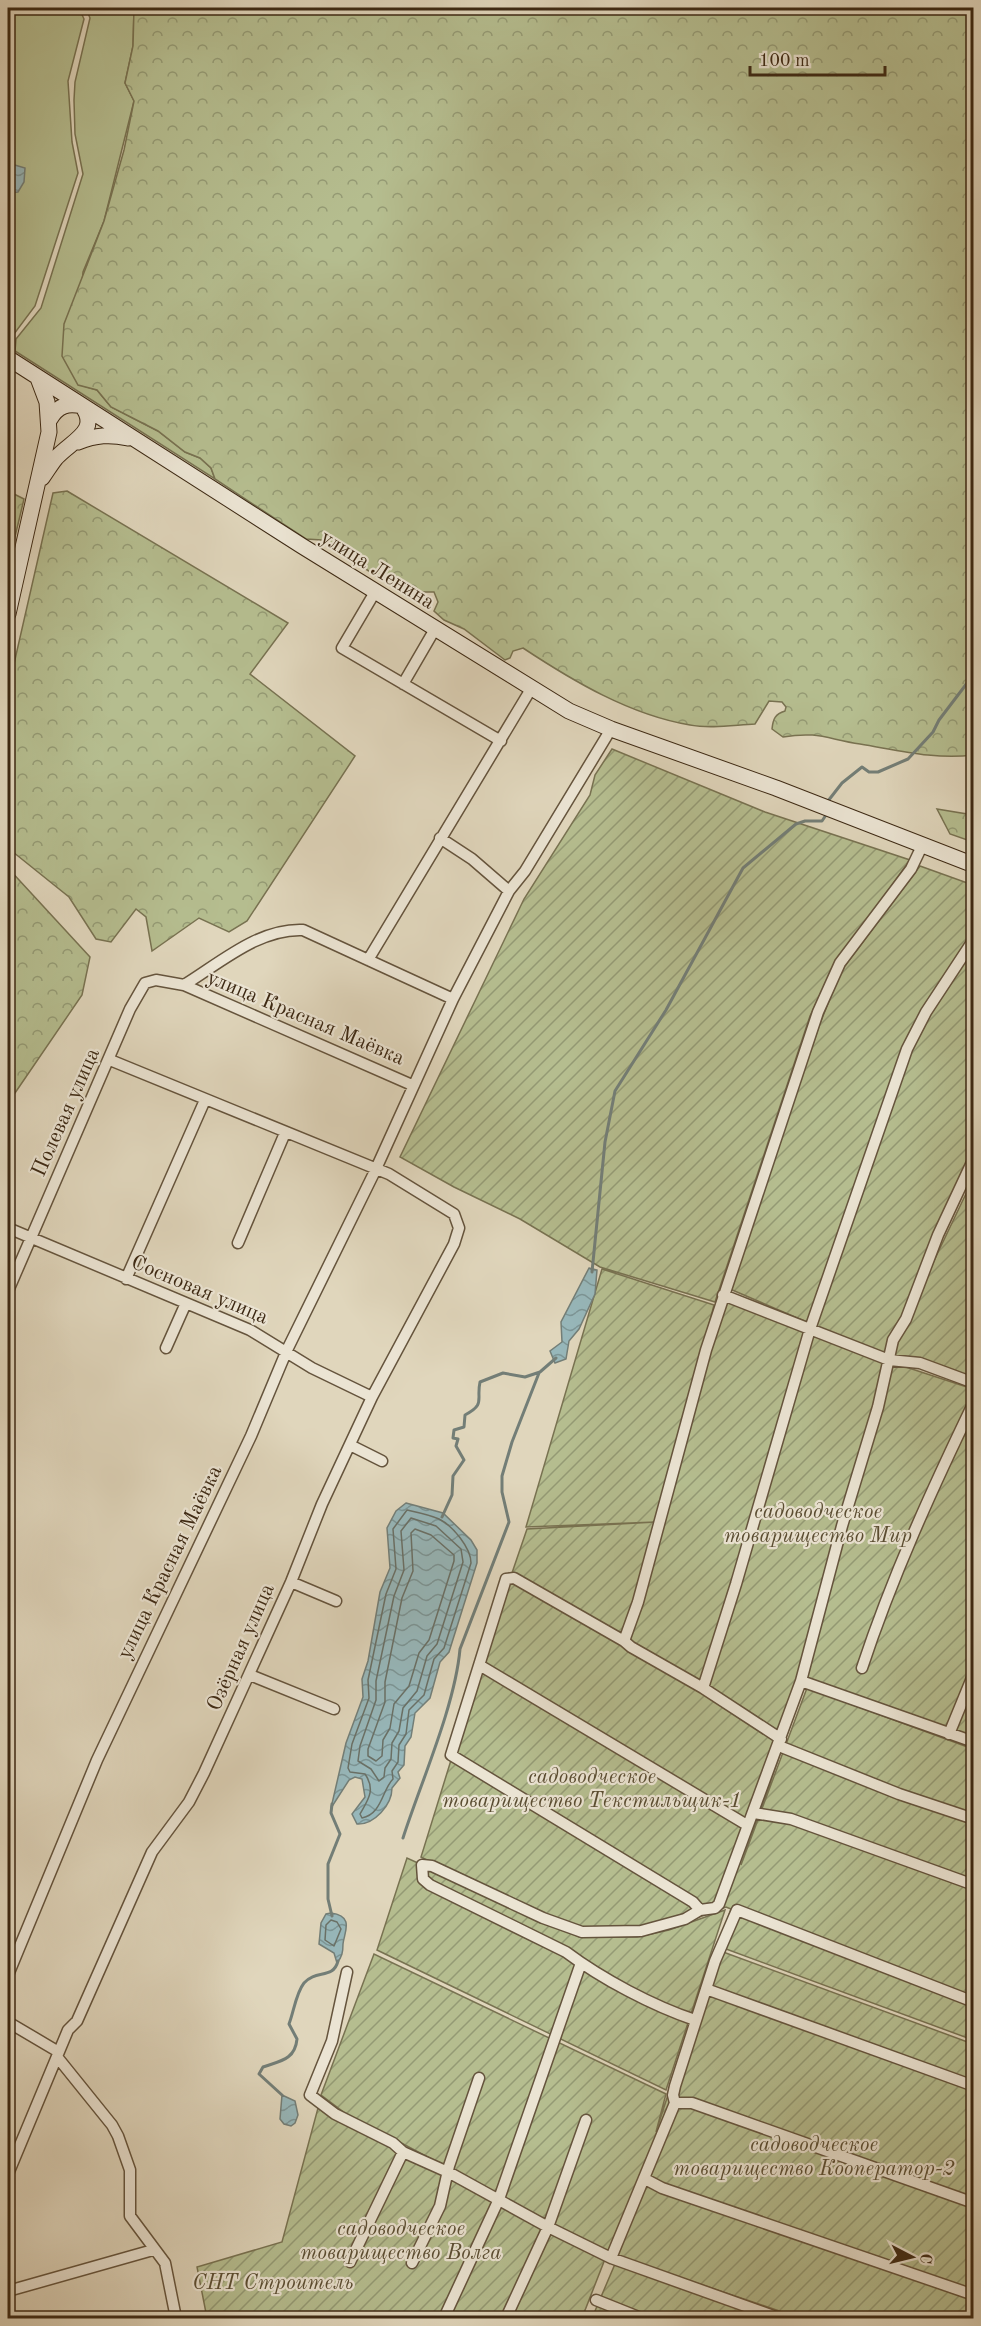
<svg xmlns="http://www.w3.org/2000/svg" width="981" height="2326" viewBox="0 0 981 2326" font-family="'Old Standard TT',serif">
<defs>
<pattern id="forest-crowns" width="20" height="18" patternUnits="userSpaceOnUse" patternTransform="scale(1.5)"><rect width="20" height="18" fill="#b5bd8f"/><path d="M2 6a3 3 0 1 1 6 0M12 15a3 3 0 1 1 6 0" fill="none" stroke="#949a74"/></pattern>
<pattern id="garden-furrows" width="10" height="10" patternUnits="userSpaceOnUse" patternTransform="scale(1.5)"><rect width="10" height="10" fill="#b5bd8f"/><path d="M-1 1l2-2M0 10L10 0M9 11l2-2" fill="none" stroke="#949a74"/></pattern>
<pattern id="water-waves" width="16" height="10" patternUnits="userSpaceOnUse" patternTransform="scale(1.5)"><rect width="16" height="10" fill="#97b7ba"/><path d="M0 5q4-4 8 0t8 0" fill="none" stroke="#7c9596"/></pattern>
</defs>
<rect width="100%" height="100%" fill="#e0d6bc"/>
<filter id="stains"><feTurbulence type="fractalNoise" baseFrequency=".00333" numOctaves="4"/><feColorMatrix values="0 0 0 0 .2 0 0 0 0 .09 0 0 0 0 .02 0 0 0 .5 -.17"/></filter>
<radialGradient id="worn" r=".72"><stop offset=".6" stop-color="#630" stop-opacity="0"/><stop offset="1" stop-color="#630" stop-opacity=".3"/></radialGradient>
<path fill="#b5bd8f" stroke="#787251" stroke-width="1.5" d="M8,8H79L84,19L68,81L72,142L78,173L35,306L8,342Z
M86,8H134L133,46L125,83L134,101L104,221L83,272L75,375L84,386L97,390L111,407L158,431L185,452L200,458L211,468L215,479L15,351L16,339L41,308L83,174L75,134L74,100L75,82L90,18Z"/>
<path fill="url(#forest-crowns)" stroke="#787251" stroke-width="1.5" d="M134,8H973V755C936,760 897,750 860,744C827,739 818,731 783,737L772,729C773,719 775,714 785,711L786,707L782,702L769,701L755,724C734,725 711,729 690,725C630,715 573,681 523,648L513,651L510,658L505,660L464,629L444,620L434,611L438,602L434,592H422L421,599L417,601L411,599L322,540L306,539L215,479L211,468L200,458L185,452L158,431L111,407L97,390L78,385L62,356L64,324L104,221L124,150L134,101L125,83L133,46Z
M8,491L24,499L8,566Z
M67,491L288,623L250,674L355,756L247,921L229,932L199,918L152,951L146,917L136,909L111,942L96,939L69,897L8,848V690L53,493Z
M937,809L973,815V842L950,834Z
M8,868L90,957L82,995L15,1093L8,1094Z"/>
<path fill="url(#garden-furrows)" stroke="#787251" stroke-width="1.5" d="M612,749L765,812L910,860L836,963L810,1016L715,1302L600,1267L520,1219L454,1187L400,1157L524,899L590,795L595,775Z
M920,866L973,885V1170L886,1356L730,1289L819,1026L841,971Z
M973,1179V1385L888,1357Z
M602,1269L714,1305L668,1482L724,1300L854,1350L973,1389V1748L949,1739L952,1732L807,1678L741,1865L807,1688L973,1749V2040L718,1946L731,1909L726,1907L675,1926L573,1934L579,1937H637L669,1930L725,1910L666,2090L377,1950L407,1858L539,1918L421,1857L509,1573L535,1589L512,1573L527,1529L656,1522L526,1527Z
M715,1949L973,2044V2318H800L608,2253L345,2113L321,2095L374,1954L666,2094L656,2132Z
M318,2108L605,2259L582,2318H207L197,2267L282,2242Z
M615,2264L772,2318H592Z"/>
<path fill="url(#water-waves)" stroke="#737e77" stroke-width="1.5" d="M8,163L25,168L24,182L18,192L8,193Z
M589,1268L597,1270L595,1294L579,1329L569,1341L566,1359L555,1363L550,1351L562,1342L561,1322Z
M406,1503L443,1513L471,1540L477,1550V1563L449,1652L440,1662L430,1698L415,1713L411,1737L405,1746L404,1765L398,1772L400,1778L392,1788C392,1805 374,1825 357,1824L352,1814L365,1797L362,1779L355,1777L349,1780L331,1808L346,1743L363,1697L362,1679L368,1661L380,1592L390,1568L387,1528L396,1511Z
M331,1913C355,1916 344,1933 343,1944C343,1952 342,1957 337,1963L334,1953L319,1944L321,1923L326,1914Z
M282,2095L295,2101L298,2115L295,2123L291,2126L284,2124L280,2119Z"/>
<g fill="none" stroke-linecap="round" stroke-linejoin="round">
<path stroke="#6a7066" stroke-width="1.5" d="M407,1510C416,1512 431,1515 439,1519C453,1526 471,1548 471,1563L444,1648L434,1659L424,1695L409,1710L406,1734L399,1745L398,1762L392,1771L393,1779C382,1790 382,1814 362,1818L360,1814C368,1800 376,1790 365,1774L350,1772L348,1768L352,1744L369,1698L368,1680L386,1594L396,1569L393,1529Z
M411,1518L436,1526L461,1549L463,1562L437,1644L427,1656L417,1691L403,1708L399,1731L392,1743L391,1759L385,1768L384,1777L379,1781L371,1769L358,1761L360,1746L376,1700V1681L394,1596L404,1570L401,1531Z
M415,1529L431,1535L454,1555V1561L429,1640L419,1653L409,1686L394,1704L390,1728L383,1740L382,1756L376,1761L368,1756V1749L385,1702V1682L402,1598L413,1571L411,1533Z
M331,1920L337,1922L341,1929L334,1946L325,1940L326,1925Z"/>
<path stroke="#737e77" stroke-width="3" d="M828,801L842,783L862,767L869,772H878L908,759L933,732L939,720L974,674
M592,1272L605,1142L615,1091L666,1010L743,868L796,824L805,821H822L826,815
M442,1517L452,1495L453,1476L464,1460L456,1446L458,1439L453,1438L454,1430L464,1427L465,1415C486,1404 476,1400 480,1382L503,1373L525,1377L540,1372L556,1358
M403,1838C421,1782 455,1706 460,1649L509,1522L502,1492V1476L512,1442L539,1373
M332,1916L328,1899V1864L340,1834L331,1813L332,1804
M282,2095L259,2074L263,2067C280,2061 295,2060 297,2039L289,2024C294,2011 296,1993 304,1983C316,1969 333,1980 338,1961"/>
<g stroke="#65543d" stroke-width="13">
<path id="street" d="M375,592L342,648L501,741
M403,684L435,629
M440,838L472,859L509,891
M368,960L531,689
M184,985C220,963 259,928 303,930L453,999
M8,1228L250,1330L312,1368L372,1397
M238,1243L285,1133
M126,1279L205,1100
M8,1291L130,1009L145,983L156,980L184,985L412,1085
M723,1295L889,1360L920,1363L974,1383
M166,1348L186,1303
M350,1445L382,1461
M291,1582L336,1601
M624,1641L638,1602L706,1350L818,1012L840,963L911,869L922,846
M481,1666L747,1825
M862,1668C892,1577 932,1489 974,1402
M250,1675L334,1709
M801,1681L974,1742
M703,1688L736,1584L810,1329L907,1049L926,1012L974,939
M949,1734L974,1673
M779,1746L899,1794L974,1819
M754,1813L791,1819L974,1885
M700,1910L693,1902L451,1755L506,1579L514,1578L624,1641L631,1647L703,1688L781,1739
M347,1972L332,2041L310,2095L335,2114L393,2143L403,2152L450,2173L548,2227L611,2258L779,2318
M8,1975L97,1760L251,1436L287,1350L375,1171L453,999L509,891L525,871L611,729
M706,1989L974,2086
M695,2020C653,2006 602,1979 566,1952L430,1885L423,1879L422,1865L432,1866L543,1918L582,1932L641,1931L685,1919L700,1910L715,1908L719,1904L801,1681L842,1526L878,1407L893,1340L906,1319L938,1235L974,1158
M8,2022L57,2051L58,2058L112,2125L118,2136L130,2170V2216L165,2263L176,2318
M675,2103H692L974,2203
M8,2174L68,2030L77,2021L152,1852L189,1802L204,1773L291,1582L322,1504L372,1397L454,1244L459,1228L454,1214L389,1174L110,1060
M645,2179L662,2188L974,2295
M611,2258L675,2103L673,2095L675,2086L715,1961L737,1910L974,2002
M350,2262L403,2152
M412,2263L440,2206L449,2166L479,2078
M8,2291L153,2250
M596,2300L641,2318
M444,2318L499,2199L581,1963
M506,2318L548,2227L586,2120"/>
</g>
<g stroke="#3c2813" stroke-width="17">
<path id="secondary" d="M8,358L302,546L569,711L611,729L776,788L974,865
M78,442C96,435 110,434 128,438
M42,478C47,471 51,464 56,458C71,441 101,431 82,406C68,403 58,405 50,419
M8,614L49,432L47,402L38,378"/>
</g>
<use href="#street" stroke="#ebe4d3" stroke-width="10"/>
<use href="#secondary" stroke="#ebe4d3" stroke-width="15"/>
</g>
<g text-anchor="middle" stroke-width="4.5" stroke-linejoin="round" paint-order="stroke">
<g font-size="21" fill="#3c2813" stroke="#ebe4d3">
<text transform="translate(378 569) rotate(32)" y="7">улица Ленина</text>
<text transform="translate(306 1017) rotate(23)" y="7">улица Красная Маёвка</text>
<text transform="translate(65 1112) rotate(-66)" y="7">Полевая улица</text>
<text transform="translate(200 1289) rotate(23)" y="7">Сосновая улица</text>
<text transform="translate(169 1562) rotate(-64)" y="7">улица Красная Маёвка</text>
<text transform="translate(240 1647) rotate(-66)" y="7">Озёрная улица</text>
</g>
<g font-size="21" font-style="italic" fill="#5a4d32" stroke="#ebe4d3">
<text x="818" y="1518">садоводческое<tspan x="818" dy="24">товарищество Мир</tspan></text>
<text x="592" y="1783">садоводческое<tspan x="592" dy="24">товарищество Текстильщик-1</tspan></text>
<text x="814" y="2151">садоводческое<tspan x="814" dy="24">товарищество Кооператор-2</tspan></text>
<text x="401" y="2235">садоводческое<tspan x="401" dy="24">товарищество Волга</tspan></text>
<text x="273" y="2289">СНТ Строитель</text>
</g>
</g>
<rect width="981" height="2326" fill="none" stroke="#e0d6bc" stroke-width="30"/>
<rect x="9" y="9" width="963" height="2308" fill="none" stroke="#3c2813" stroke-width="3"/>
<rect x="15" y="15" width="951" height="2296" fill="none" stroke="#3c2813" stroke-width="1.5"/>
<g transform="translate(912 2257) rotate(97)" stroke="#ebe4d3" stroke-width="4.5" paint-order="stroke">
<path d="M0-4.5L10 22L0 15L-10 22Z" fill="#3c2813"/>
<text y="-9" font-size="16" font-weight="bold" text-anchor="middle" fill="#3c2813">С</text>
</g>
<path d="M750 66v9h135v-9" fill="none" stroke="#3c2813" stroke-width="3"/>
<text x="759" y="66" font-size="18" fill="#3c2813" stroke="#ebe4d3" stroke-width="4.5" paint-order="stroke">100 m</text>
<rect width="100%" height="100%" filter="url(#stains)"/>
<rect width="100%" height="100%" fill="url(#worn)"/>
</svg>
